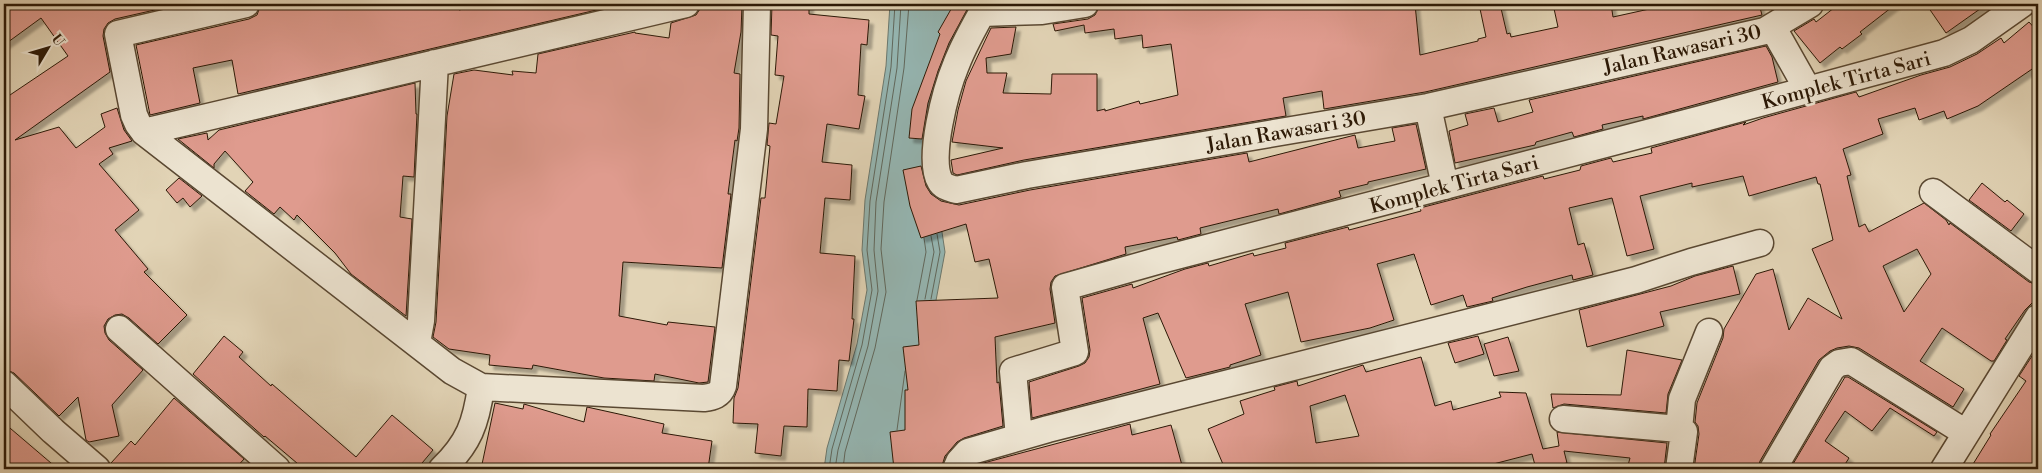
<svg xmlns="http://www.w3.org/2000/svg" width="2042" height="473" viewBox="0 0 2042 473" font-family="'Libre Bodoni',serif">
<defs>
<filter id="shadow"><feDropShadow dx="4.5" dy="4.5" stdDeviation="1" flood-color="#0004"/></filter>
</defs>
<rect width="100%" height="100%" fill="#e2d4b6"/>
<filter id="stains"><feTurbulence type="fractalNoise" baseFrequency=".004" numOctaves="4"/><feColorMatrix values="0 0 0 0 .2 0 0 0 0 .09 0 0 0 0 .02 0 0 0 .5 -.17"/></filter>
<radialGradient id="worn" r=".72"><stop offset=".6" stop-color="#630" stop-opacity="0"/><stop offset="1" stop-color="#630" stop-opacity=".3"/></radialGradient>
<path fill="#95b7b4" stroke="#6b786e" d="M890,4H973L933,173L945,252L927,349L910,469H824L827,448L857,344L867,290L862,250L865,200L886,66Z"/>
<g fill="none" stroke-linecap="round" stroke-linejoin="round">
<path stroke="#60685d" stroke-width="1" d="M925,299L934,252L931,236
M931,299L940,252L937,234
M917,300L926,252L924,238
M897,430L905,371
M829,469L832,449L862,345L872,290L867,250L870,201L891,67L895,4
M835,469L838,450L868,346L878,291L874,250L876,202L897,68L901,4
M843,469L845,452L875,348L886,292L881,249L884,202L904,68L909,4"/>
</g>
<path fill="#df9b8e" stroke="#2c1906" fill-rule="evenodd" filter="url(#shadow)" d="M4,4H181L115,19L108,23L104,29L103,36L110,72L15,140L59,127L76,148L105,127L101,114L117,108L124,130L132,141L109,148L113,154L99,164L139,210L115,230L148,269L144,272L187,315L158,344L129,318L122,314L115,315L108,319L104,326L105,333L109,340L143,370L112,405L119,436L89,442L86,440L78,397L59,416L14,373L4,369V99L68,56L41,18L4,45Z
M261,4H458L459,10L486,4H622L238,94L232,60L193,68L200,103L150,115L136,45L249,19L257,15Z
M701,4L742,5L741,32L734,73L740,74L739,128L737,141L735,140L728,194H731L722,268L623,262L619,316L667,325L668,322L715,327L708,382L699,383L655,374L654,381L604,378L533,365L532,369L489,365L490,355L449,349L433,337L436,322L447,116L454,74L474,70L513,75L512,71L536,73L538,54L635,32V33L669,38L671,23L696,15L700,9Z
M772,4H809V14L869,20L867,45L861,44L858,95L865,96L859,129L827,124L822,162L852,165L850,200L825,198L820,253L855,256L852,319H854L849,361L839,360L837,391L808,389L807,427L784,426L781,456L755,453L758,424L733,423L734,398L738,388L761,198H765L770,146L767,145L769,123L776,124L784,76L775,75L778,36L771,35Z
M954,4H970L949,43L938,71L928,103L922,139L909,138L912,109L940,34L938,32Z
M1107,4H1415L1420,55L1478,41V39L1486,37L1479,4H1500L1507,34L1510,33L1511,37L1558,27L1553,4H1611L1613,17L1672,4H1759L1762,15L1425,92L1324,109L1322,91L1283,98L1286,116L1024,160L957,175L953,173L951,160L1003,148L952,142L958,110L966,81L991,28L1016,27L1011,54L986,58L987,73H1007L1003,93L1051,94L1052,74H1097V111L1105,109V111L1139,101L1140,104L1178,95L1171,44L1143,48L1142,35L1115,39L1114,29L1085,33L1084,25L1055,31L1053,24L1088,19L1095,15L1100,5Z
M1839,4H1896L1860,32L1862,34L1842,49L1840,47L1820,63L1794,31L1814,19L1816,22Z
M1926,4H1987L1946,33Z
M2029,22L2038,32V65L1978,106L1947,119L1944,111L1919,120L1915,108L1878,119L1883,134L1843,149L1851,175L1847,176L1859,227L1865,224L1869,232L1924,203L1946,220L1949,225L1950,223L2029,282L2038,285V297L2025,310L2005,339L2007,340L1994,361H1991L1942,328L1920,361L1964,389L1953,407L1859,348L1849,346L1837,348L1830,351L1819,360L1760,461L1758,469H1694L1699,434L1698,426L1695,422L1697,403L1723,338L1724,329L1756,274L1773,269L1789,330L1808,298L1842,319L1812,249L1833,240L1820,184H1818L1816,177L1749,196L1743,176L1692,187V183L1640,196L1654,249L1627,256L1612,198L1569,208L1578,245L1584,243L1593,275L1573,280L1572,275L1527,287L1492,298L1493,301L1467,307L1463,295L1431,305L1414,254L1377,264L1394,320L1370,328L1301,342L1288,292L1245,304L1261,355L1230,365V367L1186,378L1158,313L1143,318L1160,384L1032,418L1029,382L1079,366L1085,363L1089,357L1090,350L1082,298L1132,284L1133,288L1185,269L1208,263L1209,266L1253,253L1254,256L1286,248L1285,243L1348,227L1349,230L1421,211L1420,208L1543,176L1544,179L1580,170L1581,166L1611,158L1613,162L1652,153L1651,148L1746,122L1743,125L1763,118L1856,92L1859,97L1921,75L1950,67L1977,54L2001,38L2004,43ZM1917,249L1931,274L1904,312L1883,266Z
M1766,46L1772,57L1778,82L1643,119V116L1602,125L1603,129L1574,137L1572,132L1536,142L1535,145L1455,163L1449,131L1468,125L1465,114L1494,108L1498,122L1533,112L1529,100Z
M415,83L416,114H417L414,177L403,176L400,217L412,219L406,316L351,274L335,253L297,215L294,220L280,207L274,214L245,191L253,182L225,151L214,164V168L178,139L207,133L208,140L219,130Z
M1416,124L1426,169L1368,182V184L1339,191L1341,197L1279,214L1278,209L1200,228L1201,234L1178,240L1177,237L1125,247L1126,254L1055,276L1051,282L1050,289L1055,323L995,337L997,383L999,382L1003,426L964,438L957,442L945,456L941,469H894L890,432L905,430V390H908L903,347L919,345L916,301L998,298L989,259L975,262L966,224L921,238L910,206L903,170L921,166L926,186L931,194L941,201L959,205L1030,190L1247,153L1249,162L1355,135L1358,148L1395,141L1392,128Z
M179,178L202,196L190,207L183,198L177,203L166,190Z
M1982,183L2005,202L2007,200L2024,214L2011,231L1969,200Z
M1733,266L1740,294L1660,312L1664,326L1587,347L1579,310L1671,286L1695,276Z
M224,336L243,352L239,357L271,386L272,384L356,457L392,415L433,450L417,469H304L265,436L264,437L193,374Z
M1478,336L1484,354L1455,363L1448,343Z
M1508,337L1519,371L1494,376L1484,344Z
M1627,350L1682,360L1668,394L1666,413L1564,404L1553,408L1551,394L1621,395Z
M2032,356L2038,360V463L2034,469H1970L1991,435L1990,434L2026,381L2019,376Z
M1421,357L1435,406L1451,401L1453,410L1501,397L1499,392L1526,393L1543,449L1559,446L1557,432L1667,443L1664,469H1627L1630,458L1564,451L1567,463L1541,469H1536L1532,454L1474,469H1225L1208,429L1244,414L1240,401L1275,390L1274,387L1297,381L1298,386L1363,365L1366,372ZM1345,395L1359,436L1316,443L1310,406Z
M1845,377H1848L1937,432L1934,436L1890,408L1872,431L1845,411L1825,441L1849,458L1842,469H1790Z
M174,398L244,459L235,469H112L111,463L131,441L135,445Z
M495,403L523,409L524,404L584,422L587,407L664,424L662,433L712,441L708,469H481Z
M4,423L24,440L58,469H4Z
M1130,424L1132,435L1171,425L1183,469H973L976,465Z"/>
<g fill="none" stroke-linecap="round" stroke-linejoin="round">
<g stroke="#5a4832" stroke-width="29">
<path id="street" d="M246,4L118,34L134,115L138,124L144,132L452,371L481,387L704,398C713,397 720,395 723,386L754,129L757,4
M987,4C976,23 964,44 956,65C946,89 927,159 940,181C943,187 950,188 956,190L1027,175L1428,107L1765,31L1810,4
M982,13L1042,11L1085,4
M1773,28L1808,90
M1428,107L1445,186
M144,132L686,4
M1933,192L2038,270
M119,329L277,469
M417,343L421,321L435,63
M4,384L53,431L97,469
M1563,419L1679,429L1684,432L1679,469
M1679,429L1682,399L1709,332
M1019,437L1013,371L1075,352L1065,287L1157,261L1701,119L1944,53L1971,40L2022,4
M442,469C469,443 476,423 481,387
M956,469L959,462L968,452L1048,429L1636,280L1691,262L1760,243
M1773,469L1832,368L1839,363L1851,361L1966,433
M1944,469L2038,318"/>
</g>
<use href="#street" stroke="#ece3d0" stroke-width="26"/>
</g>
<g text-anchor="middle" stroke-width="5" stroke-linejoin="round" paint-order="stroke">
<g font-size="20" fill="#2c1906" stroke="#ece3d0">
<text transform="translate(1682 49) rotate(-13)" y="7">Jalan Rawasari 30</text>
<text transform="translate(1846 80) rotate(-15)" y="7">Komplek Tirta Sari</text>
<text transform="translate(1286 131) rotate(-10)" y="7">Jalan Rawasari 30</text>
<text transform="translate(1454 184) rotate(-15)" y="7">Komplek Tirta Sari</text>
</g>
</g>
<rect width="2042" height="473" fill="none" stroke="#e2d4b6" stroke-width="20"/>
<rect x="5" y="5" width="2032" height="463" fill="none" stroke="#2c1906" stroke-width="2.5"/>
<rect x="10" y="10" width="2022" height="453" fill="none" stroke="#2c1906"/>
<g transform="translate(48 48) rotate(52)" stroke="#ece3d0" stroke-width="4" paint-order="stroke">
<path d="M0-4L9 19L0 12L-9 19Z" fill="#2c1906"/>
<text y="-8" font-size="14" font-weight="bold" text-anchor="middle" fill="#2c1906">U</text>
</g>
<rect width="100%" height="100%" filter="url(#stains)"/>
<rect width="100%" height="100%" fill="url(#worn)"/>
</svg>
